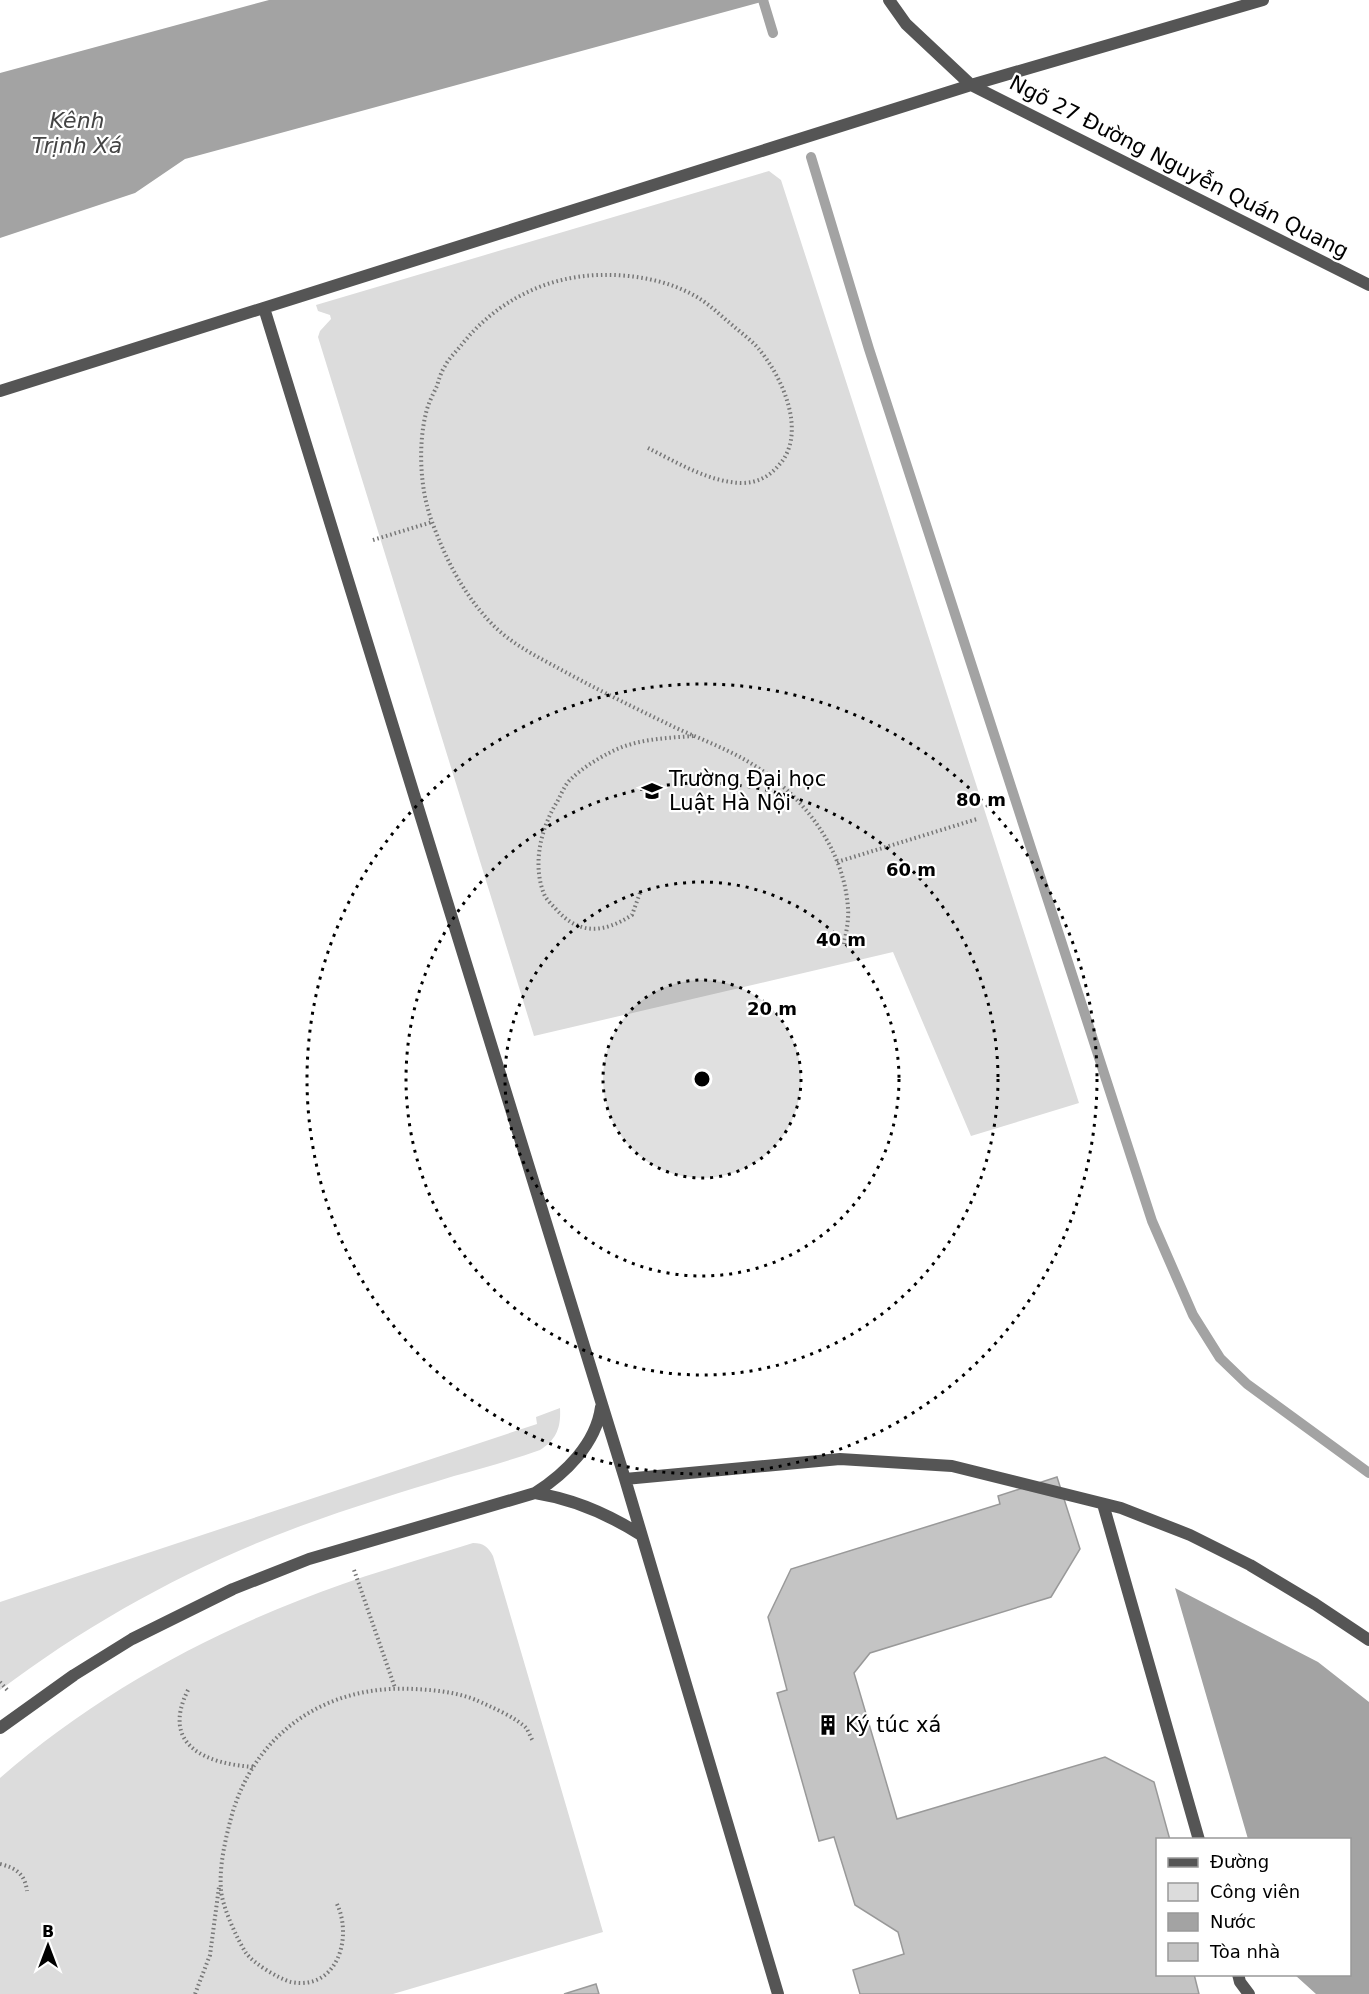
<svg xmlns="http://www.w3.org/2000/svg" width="1369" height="1994" viewBox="0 0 1369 1994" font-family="'DejaVu Sans',sans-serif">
<rect width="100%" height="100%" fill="#fff"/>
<path fill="#dcdcdc" d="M769,171L781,180L1079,1103L971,1136L893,952L534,1036L318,337L320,331L331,319L330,315L318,311L316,305Z
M560,1408C561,1427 557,1439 540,1450C512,1460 483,1468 454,1476C402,1492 349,1508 298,1527C192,1566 90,1622 0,1690V1602L537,1424L536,1417Z
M473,1543C484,1543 488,1547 493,1556L603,1932L393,1994H0V1778C88,1701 192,1642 300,1600C357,1577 415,1561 473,1543Z"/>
<path fill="#a3a3a3" d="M269,0H769L185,159L135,193L0,238V73Z
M1175,1588L1318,1662L1369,1702V1994H1316L1295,1975L1350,1974V1840L1248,1839Z"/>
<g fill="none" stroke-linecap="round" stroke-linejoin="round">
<path stroke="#a3a3a3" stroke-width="10" d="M763,0L773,33
M811,157L869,349L1152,1221L1193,1315L1220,1358L1247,1384L1369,1473"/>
</g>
<path fill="#c4c4c4" stroke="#999" stroke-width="1.5" d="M1057,1477L1080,1549L1051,1597L870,1653L854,1673L897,1819L1105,1757L1154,1782L1170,1840H1158V1974H1194L1199,1994H860L853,1970L904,1954L898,1932L855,1905L834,1837L819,1841L777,1693L787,1690L768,1617L791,1569L1000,1504L998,1496Z
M596,1984L599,1994H564Z"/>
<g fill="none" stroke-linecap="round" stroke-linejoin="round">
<path stroke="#777" stroke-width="4" stroke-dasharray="1.5 3" stroke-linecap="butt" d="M648,448C676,462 709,482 741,483C757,483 769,477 779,465C808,433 782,376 758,348C750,339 740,332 731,324C720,315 709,304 697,297C668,280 632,274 600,275C546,276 496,302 463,343C457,351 449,358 445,366C441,372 439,379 437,386C433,394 428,404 426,413C418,445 420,488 431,519C445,558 463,594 492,624C510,643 536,656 558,668C596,689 635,708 674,727C700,739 728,749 752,764C802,794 844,848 848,908C849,920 846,933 844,944
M373,540L432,522
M837,862L977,819
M640,893L632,915C604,933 579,936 555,908C551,904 546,899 544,894C532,864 541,828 557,802C561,795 565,784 571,779C581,769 597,759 609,753C635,739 665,738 694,736
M354,1570L395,1688
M0,1682L9,1692
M188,1690C160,1746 207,1764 254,1767
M0,1864C16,1868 25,1874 27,1891
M337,1904C353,1938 337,1991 291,1982C279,1979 253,1963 246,1953C237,1939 222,1906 221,1890C219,1867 225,1841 231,1818C254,1733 326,1684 414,1689C435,1690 456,1692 476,1700C489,1706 518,1718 527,1729C529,1733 531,1738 533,1741
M195,1994L210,1955L219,1887"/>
<path stroke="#555" stroke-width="12" d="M889,0L906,24L971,85L1369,285
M264,308L625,1479L778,1994
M0,391L971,85L1263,0
M625,1479L840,1459L952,1466L1121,1508L1190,1535L1250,1565L1315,1604L1369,1640
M535,1493C574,1499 608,1514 641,1535
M1103,1504L1199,1840
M0,1728L74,1675L132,1639L233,1589L309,1559L535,1493C565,1474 596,1444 601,1407
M1238,1974L1240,1982L1249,1994"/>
</g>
<circle cx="702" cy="1079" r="99" fill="#000" fill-opacity=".12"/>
<g fill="none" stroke="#000" stroke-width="3" stroke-dasharray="3 6">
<circle cx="702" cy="1079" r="99"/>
<circle cx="702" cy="1079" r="197"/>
<circle cx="702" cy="1079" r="296"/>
<circle cx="702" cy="1079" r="395"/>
</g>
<defs>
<g id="university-bare" transform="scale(1.62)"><path d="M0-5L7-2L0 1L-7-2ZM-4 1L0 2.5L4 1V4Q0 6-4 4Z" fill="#000" stroke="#fff" stroke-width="2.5" paint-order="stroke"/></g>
<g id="building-bare" transform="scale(1.62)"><path d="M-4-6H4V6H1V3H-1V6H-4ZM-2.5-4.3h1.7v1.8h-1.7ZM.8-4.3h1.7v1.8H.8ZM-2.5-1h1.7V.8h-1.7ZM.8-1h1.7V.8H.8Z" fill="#000" stroke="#fff" stroke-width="2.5" paint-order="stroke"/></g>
</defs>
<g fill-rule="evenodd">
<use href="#university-bare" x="652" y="791"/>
<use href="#building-bare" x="828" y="1725"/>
</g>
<g text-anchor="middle" stroke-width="4.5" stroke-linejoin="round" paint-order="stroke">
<g font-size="21" fill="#000" stroke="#fff">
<text transform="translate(1179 167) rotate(27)" y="7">Ngõ 27 Đường Nguyễn Quán Quang</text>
</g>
<g font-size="21" fill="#000" stroke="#fff" text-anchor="start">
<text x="669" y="786">Trường Đại học<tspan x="669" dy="24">Luật Hà Nội</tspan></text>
<text x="845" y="1732">Ký túc xá</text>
</g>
<g font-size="22" font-style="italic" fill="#444" stroke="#fff">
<text x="77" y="128">Kênh<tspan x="77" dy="25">Trịnh Xá</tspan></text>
</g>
</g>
<circle cx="702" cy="1079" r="9" fill="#000" stroke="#fff" stroke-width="3"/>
<g font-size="18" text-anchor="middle" font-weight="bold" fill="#000" stroke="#fff" stroke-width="4.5" stroke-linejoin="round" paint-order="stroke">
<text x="981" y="806">80 m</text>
<text x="911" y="876">60 m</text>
<text x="841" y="946">40 m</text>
<text x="772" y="1015">20 m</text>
</g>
<rect x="1156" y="1838" width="195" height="138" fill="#ffffff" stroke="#999999" stroke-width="1.5"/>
<rect x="1168" y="1858" width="30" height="9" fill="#555555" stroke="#999999" stroke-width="1.5"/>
<text x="1210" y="1868" font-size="18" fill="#000000">Đường</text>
<rect x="1168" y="1883" width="30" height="18" fill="#dcdcdc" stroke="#999999" stroke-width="1.5"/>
<text x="1210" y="1898" font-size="18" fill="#000000">Công viên</text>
<rect x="1168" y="1913" width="30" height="18" fill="#a3a3a3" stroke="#999999" stroke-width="1.5"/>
<text x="1210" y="1928" font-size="18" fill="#000000">Nước</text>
<rect x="1168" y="1943" width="30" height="18" fill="#c4c4c4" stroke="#999999" stroke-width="1.5"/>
<text x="1210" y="1958" font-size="18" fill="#000000">Tòa nhà</text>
<g transform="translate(48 1946)" stroke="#ffffff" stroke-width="4.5" paint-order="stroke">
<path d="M0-4.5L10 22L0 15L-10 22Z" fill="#000000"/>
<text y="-9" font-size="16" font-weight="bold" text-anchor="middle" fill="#000000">B</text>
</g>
</svg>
